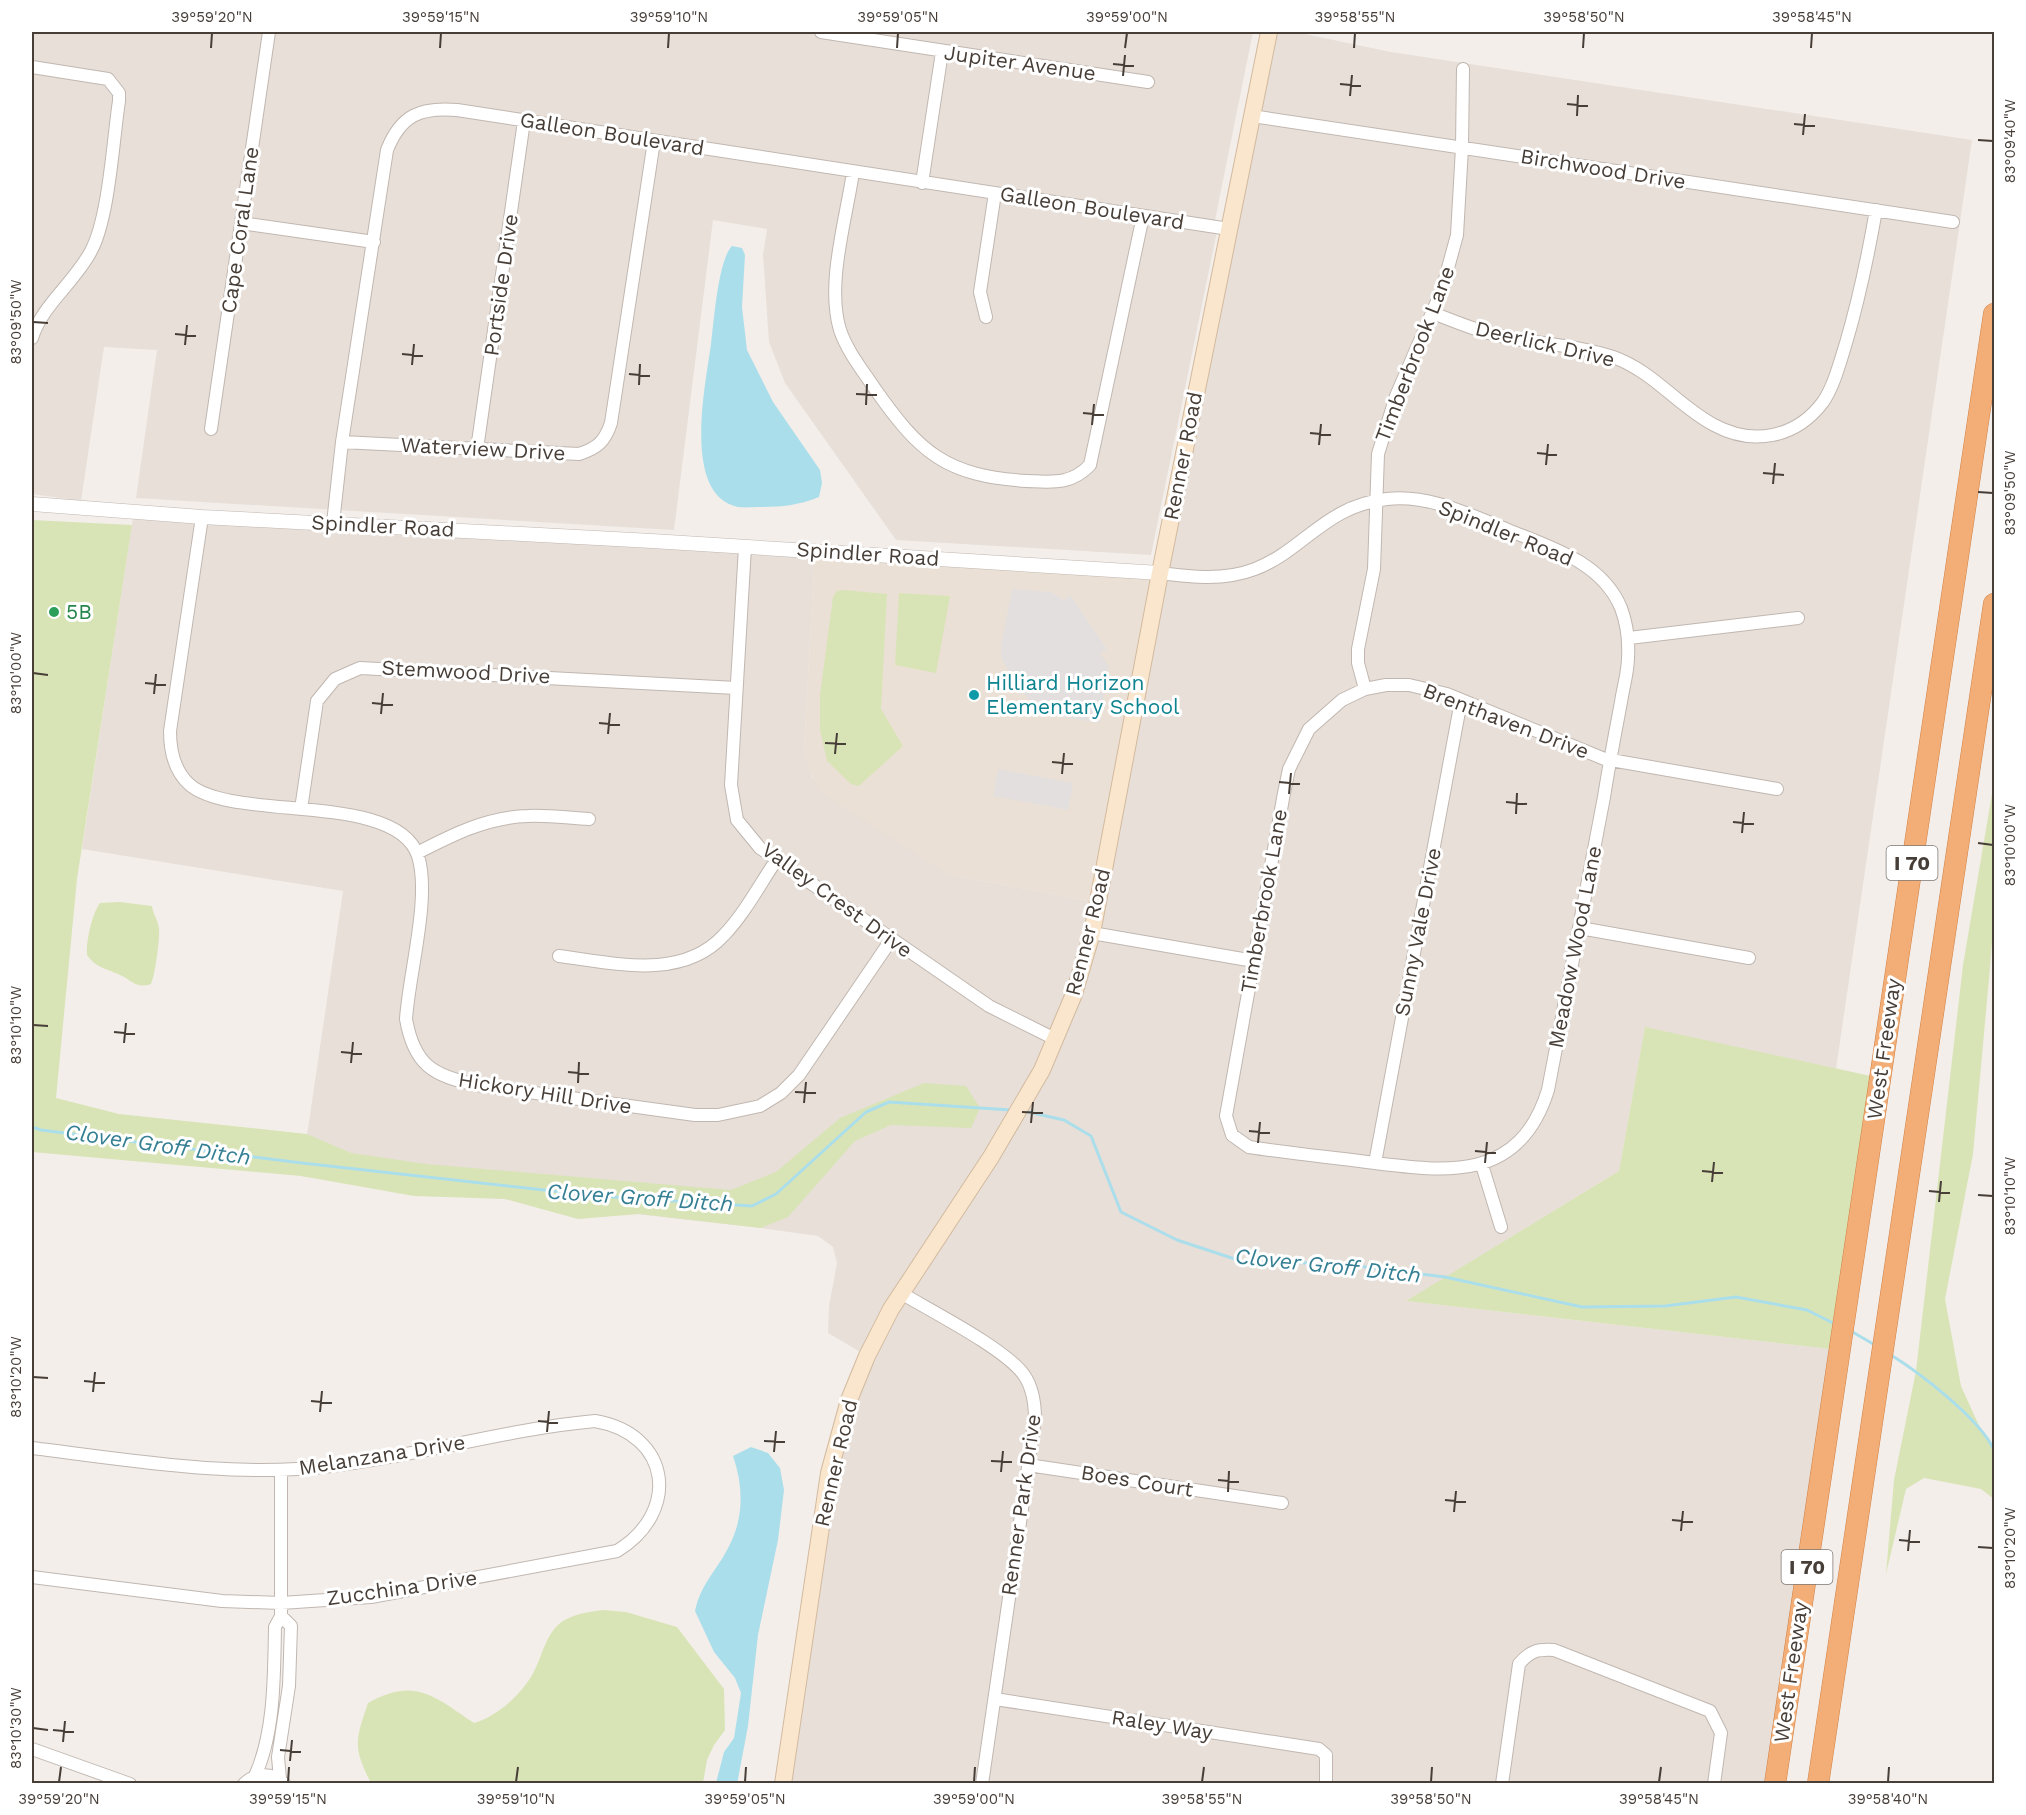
<svg xmlns="http://www.w3.org/2000/svg" width="2026" height="1815" viewBox="0 0 2026 1815" font-family="'Work Sans',sans-serif">
<rect width="100%" height="100%" fill="#f3eeea"/>
<path fill="#e7dfd8" d="M32,32H1253L1213,230L1217,231L1151,555L896,540L785,383L769,342L763,255L767,229L713,220L674,530L136,498L157,350L104,347L81,501L32,494Z
M1269,32H1295L1391,52L1972,140L1836,1069L1645,1028L1619,1171L1407,1301L1839,1350L1772,1783H783L823,1512L867,1356L828,1333L829,1306L837,1263L833,1247L818,1236L761,1228L301,1176L343,891L82,849L134,511L815,550L804,751L812,777L947,874L1098,903Z"/>
<path fill="#ebe0d5" d="M815,550L1160,573L1098,903L947,874L827,796L818,788L809,769L804,751Z"/>
<path fill="#d9e4b6" d="M32,520L132,525L77,879L56,1098L119,1114L307,1134L351,1153L426,1164L731,1190L776,1172L840,1118L924,1083L966,1086L980,1108L971,1128L891,1125L855,1141L788,1217L761,1228L639,1214L578,1219L505,1199L414,1196L301,1176L32,1152Z
M844,590L887,594L881,709L903,746L859,786L851,784L827,761L820,730V695L833,597L837,591Z
M899,593L950,596L936,673L895,665Z
M1994,782V917L1989,979L1973,1154L1945,1299L1961,1386L1981,1430L1994,1450V1499L1981,1489L1924,1478L1906,1489L1886,1574L1894,1480L1916,1371L1963,965Z
M120,902L152,906C153,915 159,921 159,930C160,939 155,976 151,984C136,989 133,981 120,975C106,968 96,968 87,955C86,941 92,914 100,903Z
M1645,1027L1880,1078L1839,1350L1406,1301L1619,1171Z
M603,1610L626,1612L677,1627L724,1689L725,1730L714,1745L707,1760L703,1783L545,1784L506,1781L500,1784L371,1783C353,1748 355,1741 368,1703C415,1676 435,1697 474,1723C499,1716 527,1690 537,1665C543,1651 547,1635 559,1624C571,1614 588,1612 603,1610Z"/>
<path fill="#e2dfde" d="M1012,589L1051,592L1064,600L1070,595L1107,649L1100,653L1109,667L1099,723L1051,715L1034,707L1007,669L1001,656V646Z
M998,769L1073,783L1068,810L993,796Z"/>
<path fill="#abdeeb" d="M732,246L742,248L745,255L742,307L747,350L773,402L820,470L822,483L819,497C799,505 783,507 761,507C754,507 745,508 738,507C681,495 706,383 711,344C714,322 718,260 732,246Z
M751,1447L768,1453L780,1468L784,1490L778,1540L758,1635L748,1726L738,1779L737,1783H716L724,1752L734,1738L741,1693L735,1678L714,1652L695,1611C701,1584 714,1574 727,1550C744,1520 744,1488 733,1456Z"/>
<g fill="none" stroke-linecap="round" stroke-linejoin="round">
<path stroke="#abdeeb" stroke-width="3" d="M1024,1111L1064,1120L1091,1136L1121,1212L1177,1240L1241,1261L1341,1264L1445,1277L1582,1307L1665,1306L1736,1297L1807,1310L1835,1324
M32,1127L41,1130L302,1163L598,1196L752,1206L776,1194L866,1112L889,1102L1011,1110
M1849,1330L1875,1345
M1891,1355C1920,1373 1980,1419 1994,1450"/>
<g stroke="#c1b7b0" stroke-width="14">
<path id="minor" d="M821,32L1148,82
M32,67L108,79L119,93V101C113,140 109,218 91,251C75,282 42,305 32,338
M1252,116L1953,222
M853,172C846,220 826,284 840,330C847,351 863,371 875,389C920,453 946,476 1027,481C1052,482 1071,485 1090,465L1143,216
M922,183L942,52
M241,223L374,242
M1433,313C1458,323 1483,333 1510,338C1544,344 1580,346 1613,357C1653,371 1678,406 1714,425C1753,446 1796,438 1823,402C1834,386 1840,362 1846,343C1859,299 1868,256 1876,210
M986,317L980,292L995,193
M211,429L269,32
M342,442L579,454C598,448 605,441 611,423L654,141
M477,449L524,121
M202,517L170,731C170,751 174,771 190,785C234,822 397,791 418,856C431,897 409,973 406,1019C414,1065 433,1076 477,1085L695,1115H718L760,1106L781,1093L799,1075L891,940
M333,523L342,442L387,150C401,115 420,107 457,110L1229,229
M745,547L731,785L737,820L760,848L989,1006L1055,1039
M1160,573C1192,577 1224,581 1255,569C1304,550 1325,506 1387,499C1429,494 1470,515 1508,530C1550,547 1602,562 1621,608C1627,624 1629,641 1628,658C1628,672 1623,688 1621,702C1615,734 1609,765 1604,797C1586,894 1567,992 1548,1090C1519,1183 1446,1172 1367,1162C1328,1157 1288,1153 1249,1147L1232,1135L1226,1116L1284,793L1289,769L1309,729L1342,700L1365,689L1386,685H1409L1447,694L1607,760H1611L1777,789
M1629,638L1798,618
M1365,689L1358,663V649L1374,569L1378,454L1396,396L1442,290L1457,235L1462,148L1463,69
M301,809L317,701L335,679L360,668L736,688
M417,853C452,835 487,817 528,816C548,815 569,818 589,819
M1580,928L1749,958
M1092,933L1254,961
M559,956C614,963 682,981 724,935C745,913 760,884 777,859
M1375,1163L1461,701
M1482,1165L1501,1227
M901,1293C931,1311 1006,1349 1024,1375C1033,1388 1035,1403 1035,1419L982,1784
M32,1448C131,1460 231,1478 331,1466C420,1456 506,1429 595,1421C671,1434 681,1512 617,1551L371,1597L281,1603L222,1601L32,1577
M1028,1465L1282,1503
M995,1699L1319,1749L1326,1755V1784
M32,1749L130,1784
M255,1776C275,1732 274,1675 275,1627L281,1616V1470
M280,1779L278,1757L289,1686L291,1626L281,1616
M244,1784C256,1773 271,1772 284,1783
M1502,1784L1519,1664C1530,1651 1537,1649 1554,1650L1710,1711L1721,1733L1714,1784"/>
</g>
<g stroke="#c1b7b0" stroke-width="15">
<path id="tertiary" d="M32,504L202,517L652,541L1160,573"/>
</g>
<g stroke="#d2ba9f" stroke-width="18">
<path id="secondary" d="M783,1784L829,1473L849,1400L867,1356L891,1309L991,1157L1042,1070L1074,994L1092,933L1160,573L1269,32"/>
</g>
<g stroke="#d18146" stroke-width="22">
<path id="motorway" d="M1775,1784L1994,314
M1818,1784L1994,604"/>
</g>
<use href="#minor" stroke="#fff" stroke-width="12"/>
<use href="#tertiary" stroke="#fff" stroke-width="14"/>
<use href="#secondary" stroke="#fae6cd" stroke-width="16"/>
<use href="#motorway" stroke="#f2ae76" stroke-width="21"/>
</g>
<path fill="none" stroke="#473e38" stroke-width="2" d="M211,48L212,33M440,48L441,33M668,48L669,33M897,48L898,33M1125,48L1127,33M1354,48L1355,33M1583,48L1584,33M1811,48L1812,33M1113,64L1134,66M1123,76L1125,55M1340,84L1361,86M1350,96L1352,75M1567,104L1588,106M1577,116L1578,95M1794,124L1815,126M1803,135L1805,114M1978,140L1993,141M33,322L48,323M175,334L196,336M185,345L187,325M402,354L423,356M412,365L414,344M629,374L650,376M639,385L640,364M856,394L877,395M866,405L867,384M1083,413L1104,415M1092,425L1094,404M1310,433L1331,435M1319,445L1321,424M1537,453L1557,455M1546,465L1548,444M1763,473L1784,475M1773,484L1775,463M1978,492L1993,493M33,673L48,675M145,683L166,685M154,694L156,674M372,703L393,705M381,714L383,693M599,723L620,725M608,734L610,713M825,743L846,744M835,754L837,733M1052,762L1073,764M1062,774L1064,753M1279,782L1300,784M1289,794L1291,773M1506,802L1527,804M1516,814L1517,793M1733,822L1754,824M1742,833L1744,812M1978,843L1993,845M33,1025L48,1026M114,1032L135,1034M124,1043L126,1023M341,1052L362,1054M351,1063L353,1042M568,1072L589,1074M578,1083L579,1062M795,1092L816,1093M804,1103L806,1082M1022,1112L1043,1113M1031,1123L1033,1102M1249,1131L1270,1133M1258,1143L1260,1122M1475,1151L1496,1153M1485,1163L1487,1142M1702,1171L1723,1173M1712,1182L1714,1162M1929,1191L1950,1193M1978,1195L1993,1196M1939,1202L1941,1181M33,1377L48,1378M84,1381L105,1383M93,1392L95,1372M311,1401L332,1403M320,1412L322,1391M538,1421L558,1423M547,1432L549,1411M764,1441L785,1442M774,1452L776,1431M991,1461L1012,1462M1001,1472L1003,1451M1218,1480L1239,1482M1228,1492L1229,1471M1445,1500L1466,1502M1454,1512L1456,1491M1672,1520L1693,1522M1681,1531L1683,1511M1899,1540L1920,1542M1978,1547L1993,1548M1908,1551L1910,1530M33,1728L48,1730M53,1730L74,1732M63,1742L65,1721M280,1750L301,1752M290,1761L292,1740M59,1782L61,1767M288,1782L289,1767M516,1782L518,1767M745,1782L746,1767M974,1782L975,1767M1202,1782L1204,1767M1431,1782L1432,1767M1659,1782L1661,1767M1888,1782L1889,1767"/>
<circle fill="#2e9e5b" stroke="#fff" stroke-width="2" cx="54" cy="612" r="6"/>
<circle fill="#0f9aa8" stroke="#fff" stroke-width="2" cx="974" cy="695" r="6"/>
<g text-anchor="middle" stroke-width="6" stroke-linejoin="round" paint-order="stroke">
<g fill="#fff" stroke="#7e7874" stroke-width="1.5">
<rect x="1886.5" y="846" width="51" height="34" rx="4.5"/>
<rect x="1781.5" y="1550" width="51" height="34" rx="4.5"/>
</g>
<g font-size="20" font-weight="bold" fill="#473e38">
<text x="1912" y="870">I 70</text>
<text x="1807" y="1574">I 70</text>
</g>
<g font-size="21" fill="#473e38" stroke="#fff">
<text transform="translate(1020 63) rotate(8)" y="7">Jupiter Avenue</text>
<text transform="translate(612 134) rotate(9)" y="7">Galleon Boulevard</text>
<text transform="translate(1603 169) rotate(9)" y="7">Birchwood Drive</text>
<text transform="translate(1092 208) rotate(9)" y="7">Galleon Boulevard</text>
<text transform="translate(240 230) rotate(-82)" y="7">Cape Coral Lane</text>
<text transform="translate(501 285) rotate(-82)" y="7">Portside Drive</text>
<text transform="translate(1545 344) rotate(13)" y="7">Deerlick Drive</text>
<text transform="translate(1415 354) rotate(-69)" y="7">Timberbrook Lane</text>
<text transform="translate(483 449) rotate(3)" y="7">Waterview Drive</text>
<text transform="translate(1183 456) rotate(-79)" y="7">Renner Road</text>
<text transform="translate(383 526) rotate(3)" y="7">Spindler Road</text>
<text transform="translate(1506 533) rotate(22)" y="7">Spindler Road</text>
<text transform="translate(868 554) rotate(4)" y="7">Spindler Road</text>
<text transform="translate(466 672) rotate(3)" y="7">Stemwood Drive</text>
<text transform="translate(1506 721) rotate(21)" y="7">Brenthaven Drive</text>
<text transform="translate(837 900) rotate(36)" y="7">Valley Crest Drive</text>
<text transform="translate(1264 901) rotate(-80)" y="7">Timberbrook Lane</text>
<text transform="translate(1088 932) rotate(-76)" y="7">Renner Road</text>
<text transform="translate(1418 932) rotate(-79)" y="7">Sunny Vale Drive</text>
<text transform="translate(1575 947) rotate(-79)" y="7">Meadow Wood Lane</text>
<text transform="translate(1884 1049) rotate(-82)" y="7">West Freeway</text>
<text transform="translate(545 1093) rotate(9)" y="7">Hickory Hill Drive</text>
<text transform="translate(382 1455) rotate(-9)" y="7">Melanzana Drive</text>
<text transform="translate(836 1463) rotate(-77)" y="7">Renner Road</text>
<text transform="translate(1137 1481) rotate(9)" y="7">Boes Court</text>
<text transform="translate(1021 1505) rotate(-82)" y="7">Renner Park Drive</text>
<text transform="translate(402 1588) rotate(-8)" y="7">Zucchina Drive</text>
<text transform="translate(1791 1672) rotate(-82)" y="7">West Freeway</text>
<text transform="translate(1162 1725) rotate(9)" y="7">Raley Way</text>
</g>
<g font-size="21" fill="#27864d" stroke="#fff" text-anchor="start">
<text x="66" y="619">5B</text>
</g>
<g font-size="21" fill="#0d838f" stroke="#fff" text-anchor="start">
<text x="986" y="690">Hilliard Horizon<tspan x="986" dy="24">Elementary School</tspan></text>
</g>
<g font-size="22" font-style="italic" fill="#347f93" stroke="#fff">
<text transform="translate(158 1144) rotate(8)" y="8">Clover Groff Ditch</text>
<text transform="translate(640 1197) rotate(4)" y="8">Clover Groff Ditch</text>
<text transform="translate(1328 1265) rotate(6)" y="8">Clover Groff Ditch</text>
</g>
</g>
<rect width="2026" height="1815" fill="none" stroke="#ffffff" stroke-width="66"/>
<rect x="33" y="33" width="1960" height="1749" fill="none" stroke="#473e38" stroke-width="2"/>
<g font-size="15" text-anchor="middle" fill="#473e38">
<text x="212" y="22">39°59'20"N</text>
<text x="441" y="22">39°59'15"N</text>
<text x="669" y="22">39°59'10"N</text>
<text x="898" y="22">39°59'05"N</text>
<text x="1127" y="22">39°59'00"N</text>
<text x="1355" y="22">39°58'55"N</text>
<text x="1584" y="22">39°58'50"N</text>
<text x="1812" y="22">39°58'45"N</text>
<text transform="translate(2010 141) rotate(-90)" y="5">83°09'40"W</text>
<text transform="translate(16 322) rotate(-90)" y="5">83°09'50"W</text>
<text transform="translate(2010 493) rotate(-90)" y="5">83°09'50"W</text>
<text transform="translate(16 673) rotate(-90)" y="5">83°10'00"W</text>
<text transform="translate(2010 845) rotate(-90)" y="5">83°10'00"W</text>
<text transform="translate(16 1025) rotate(-90)" y="5">83°10'10"W</text>
<text transform="translate(2010 1196) rotate(-90)" y="5">83°10'10"W</text>
<text transform="translate(16 1377) rotate(-90)" y="5">83°10'20"W</text>
<text transform="translate(2010 1548) rotate(-90)" y="5">83°10'20"W</text>
<text transform="translate(16 1728) rotate(-90)" y="5">83°10'30"W</text>
<text x="59" y="1804">39°59'20"N</text>
<text x="288" y="1804">39°59'15"N</text>
<text x="516" y="1804">39°59'10"N</text>
<text x="745" y="1804">39°59'05"N</text>
<text x="974" y="1804">39°59'00"N</text>
<text x="1202" y="1804">39°58'55"N</text>
<text x="1431" y="1804">39°58'50"N</text>
<text x="1659" y="1804">39°58'45"N</text>
<text x="1888" y="1804">39°58'40"N</text>
</g>
</svg>
